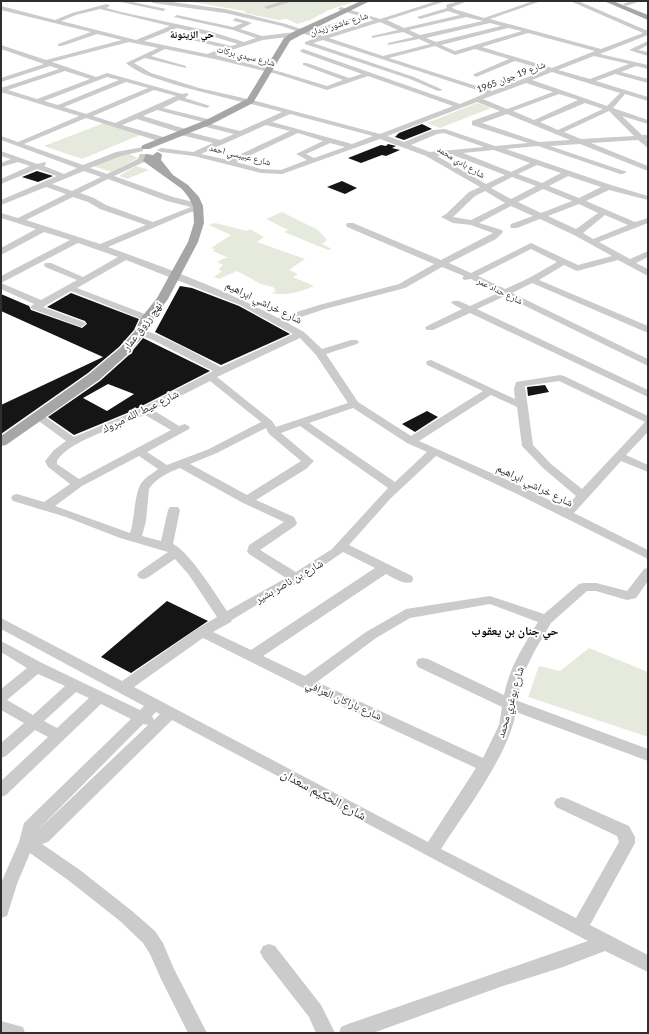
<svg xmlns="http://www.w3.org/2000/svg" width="649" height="1034" viewBox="0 0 649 1034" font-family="Lato,'Noto Naskh Arabic',sans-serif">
<rect width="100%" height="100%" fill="#fff"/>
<path fill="#e6eadd" d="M167,1H356L329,10L310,20L297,24L287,19L278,20L245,13V11L186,1Z
M477,103L491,108L440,128L427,123Z
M104,123L140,135L82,159L44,146Z
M123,154H129L138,158L111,172L93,166Z
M136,166L149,170L127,179L119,176Z
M282,212L318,230L327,240L322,244L332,249L328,250L284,232L288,230L266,219Z
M215,223L247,231L250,229L264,237L257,242L305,259L289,270L298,274L293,277L314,286C303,291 284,297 272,293L276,291L273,287L261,284L237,271L219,279L214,277L222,271L218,270L223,265L217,262L225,258H229L213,251L215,249L211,248L231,235L209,225Z
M589,648L648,672V737L528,697L539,666L560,671Z"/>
<path fill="#151515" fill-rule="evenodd" d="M422,124L432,129L404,140L395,137L399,133Z
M388,144L396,146L392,148L400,150L386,156L382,155L361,163L348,158L381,145L386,146Z
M37,171L53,176L38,182L22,177Z
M342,181L357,188L345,194L327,187Z
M180,286L192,288L239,306L290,334L221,365L155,332Z
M71,293L139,319L134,330L119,347L88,373L1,434V405L103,357L1,311V294L29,306L31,310L82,328L87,324L85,321L47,307Z
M143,338L210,371L132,411L74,435L48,417L100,381L129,355ZM108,384L134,394L107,411L83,398Z
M545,385L549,392L528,396L527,387Z
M427,411L438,417L415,432L402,424Z
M167,601L208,621L131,673L101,657Z"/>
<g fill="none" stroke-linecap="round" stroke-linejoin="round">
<path fill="#cbcbcb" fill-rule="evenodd" d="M116,1H128L166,9L163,11Z
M150,1H165L225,9L286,24L307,31L356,17L359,19L313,33L323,36L374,20L339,10L338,9L341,7L380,19L437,1H446L387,20L404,28L460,15L448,11L420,19L417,17L447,8L446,5L459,1H468L452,7L454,9L484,18L533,1H541L490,19L601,49L643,33L570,1H578L648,31V35L600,54L648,65V69L636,66L621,72L648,79V83L615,74L596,81L648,97V101L625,94L613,108L648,120V124L622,116L642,135H648V139H646L648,142V148L638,140L591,143L648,166V171L580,144L550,146L627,172L623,174H620L538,146L506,149L611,185L648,196V200L609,190L586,201L635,222L648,218V223L599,242L630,259L648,251V257L636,263L648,269V276L618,260L577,271L564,265L539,280L648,326V333L532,283L512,293L648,359V366L505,296L477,309L648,390V397L470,313L433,330H427L425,328L427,326L462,309L451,303L453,301H459L470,306L498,293L471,279L464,280L462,278L464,276L442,267L405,288L325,309L286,322L304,332L322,349L351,340H357L359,342L357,344L326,354L358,402L411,436L483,391L427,365L426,363L427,361L431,360L515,399L514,389L516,382L560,375L564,376L648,416V432L626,455L648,465V472L621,461L574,513L648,550V559L515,493L436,456L391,498L349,545L412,576L413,579L412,582C403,585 394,578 386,574L263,656L305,676L366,632L406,609L490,596L544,614L579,584L584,583H596L627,591L644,569L648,568V581L636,598L627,600L596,591H587L551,623L534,652L522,677L518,701L648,749V761L516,712C508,756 466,810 441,849L576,918L619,842L617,836L556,807L554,803L556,799L562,797L568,799L629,826L635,837V843L590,925L648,955V972L605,951L563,967L500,987L373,1033H339L341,1027L348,1024L588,941L172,720L48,842L42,844L80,870L132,911L155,931L163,943L174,969L207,1033H188L161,979L150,954L143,943L120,921L68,880L30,853L17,884L7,916L1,918V883L19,842L24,823L131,719L101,704L6,795L1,797V781L48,737L35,730L6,756L1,758V743L24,723L1,710V689L27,668L1,652V641L42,663L140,710L144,706L1,629V618L122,681L197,629L217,617L189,575L175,559L147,578L143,579L139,578L137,575L139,572L168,552L120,538L66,517L13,501L11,498L13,495L17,494L44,502L70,484L48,467L45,461L54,450L66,441L32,416L33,414H41L74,437L133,412L213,371L153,340L137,334L135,332L137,330C149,327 207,360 221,367L293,334L240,305L126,260L77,288L150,316L152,318L150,320H144L71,291L43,307L84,322L86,324L81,327L32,309L30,307L34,304L1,289V283L41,300L77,280L45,267L44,265L45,263H51L83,277L118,257L78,243L1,283V276L70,240L44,232L1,255V248L36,229L1,218V213L18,218L66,194L46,187L1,205V200L57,176L37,169L1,184V179L30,166L18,162L1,167V163L11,159L1,156V151L37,164L45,162L46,164L44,166L64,174L77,168L1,140V136L18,142L79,116L1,92V88L59,69L50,66L1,82V78L44,64L1,49V45L46,60L122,40L97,34L62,46H58V44L91,32L1,10V6L55,20L72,13L107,4L110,6L106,8L121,12L209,31L244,42L256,38L233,30L174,17L177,15L233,27L243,23L234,21L233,20L236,18L252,23L240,29L262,36L296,32L299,34L296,36L263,40L215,55L281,72L327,86L343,80L303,65V63H307L349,78L362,74L301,52L300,51L303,49L460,104L486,93L323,40L313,43L414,77L443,90L438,91L410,79L305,44V42L316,38L282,26L225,13L153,3ZM100,9L170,26L136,40L61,21L76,15ZM466,17L483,21L420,35L409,30ZM380,22L398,30L372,36V38L403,32L414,37L388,43V45L419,39L430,44L383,56L329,38ZM490,23L501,26L436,42L426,38ZM177,28L208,35L238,44L231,46L176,33L173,35L224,48L207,54L144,41ZM508,28L522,31L455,51L441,45ZM528,33L595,51L552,68L482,47ZM129,42L158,48L126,63C136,72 151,77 164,81C203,94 243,101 282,112L240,131L211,124L212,120L163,108L179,100L207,108L210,106L185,98L188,95V93L182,94L107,73L96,77L52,62ZM435,46L455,55L475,49L509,59L474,74L473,75L476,77L515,61L546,70L492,91L389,58ZM165,49L219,60L277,74L327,90L368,76L453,106L380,134L252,100L199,88L151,73L134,63L145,58L186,68V66L151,56ZM594,56L629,64L590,79L558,70ZM65,71L90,79L37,99L8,90ZM552,72L620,93L607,106L532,80ZM107,77L119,80L58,105L44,101ZM126,82L148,88L86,114L64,107ZM526,83L553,92L507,109L483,99ZM154,90L176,96L115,123L93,116ZM559,94L578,100L534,120L513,111ZM477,102L500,111L472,121V125L528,143L495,146L445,129L433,130L404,142L387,136ZM585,103L603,109L558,130L540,122ZM157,110L203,122L202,126L234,134L220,140L189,132V130L143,116ZM609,111L634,136L581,139L564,132ZM290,114L373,136L352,144L272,122ZM507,114L570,140L539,142L482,123ZM86,118L161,142H167V138L122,125L137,119L181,133V135L213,143L193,152L161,148L157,150L161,152L194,156L261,173L282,174L380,139L426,156L480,187L469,192L446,214L441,217L453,223L471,225L493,233L441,260L353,223H347L346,225L347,227L434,264L399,284L319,305L278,318C224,289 166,268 108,247L188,213L201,209L202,206L201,204L173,197L114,176L144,162L147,156L146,154H140L138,159L107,174L90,168L121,156L143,151V147L116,152L83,165L24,144ZM266,125L290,131L228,160L201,154ZM298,133L323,141L296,154L307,160L281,170L261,169L236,162ZM444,133L484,147L430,152L411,145L437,134ZM330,143L345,147L314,158L306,154ZM494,150L530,163L511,172L463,153ZM453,154V155L505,175L486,184L437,156ZM537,165L561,173L542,183L518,174ZM84,171L101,177L72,191L52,184ZM568,176L601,187L579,198L549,186ZM512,177L536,186L511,199L491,188ZM108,179L167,201L191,207L153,222L106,205L94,198L80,193ZM543,189L572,201L541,213L518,202ZM485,191L505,203L471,220L453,217L475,196ZM73,197L88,202L100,209L146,225L100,244L26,220ZM579,204L598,213L576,229L548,216ZM511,206L533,216L511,224L510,226L511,228H517L540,219L574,235L612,256L578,265L531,243L471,273L449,263L496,239L503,232L502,230L479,223ZM605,215L628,225L593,239L583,233ZM531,249L557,262L529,278L505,289L478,276ZM300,338L316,355L348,403L276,427L272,421L217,377ZM210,381L261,422L209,449L167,465L147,452L189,429L190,427L185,424L179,426L153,410ZM559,381L645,422L582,489L551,464L533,445L525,386ZM491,395L517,407L522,446L543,468L576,496L565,508L523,487L419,441ZM353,408L407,443L427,452L395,482L309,423ZM145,415L171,430L79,479L57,464V461C67,441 124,425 145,415ZM300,426L388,488L332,549L296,572L260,550L295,526L297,523L294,517L256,500L306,469L314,461L281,433ZM266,428L269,434L301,461L247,495L190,464L217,453ZM139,456L158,469C154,473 147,476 143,481C134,490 135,519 130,533L55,506L82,486ZM180,468L243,503L284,522L249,545L247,551L249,554L286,578L227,611C216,595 189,551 173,544L180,510L178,507H170L168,510L161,541L142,536L146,521L149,489C155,479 169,472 180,468ZM343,552L375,568L251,650L213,632L231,622L232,620L268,598L301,581ZM490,604L538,622C523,647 510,666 504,695L428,659L423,658L418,659L416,663L418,667L502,707L499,725L483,758L317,682L376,638L410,618ZM203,638L301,687L476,768L428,842L134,687ZM38,674L65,686L33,715L7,700ZM76,692L89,698L57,728L44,721ZM156,712L160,714L154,720L152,716ZM143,724L148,725L37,831Z
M283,1H293L267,9L264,7Z
M631,1H641L626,6L623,4Z
M648,41V45L638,50L648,52V56L629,50Z
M269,944L275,946L321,1005L335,1033H316L309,1017L263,958L260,952L263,946Z
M1,1021L23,1027L25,1033H1Z"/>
<path fill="#a6a6a6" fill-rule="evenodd" d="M361,1H370L299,36L290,41L253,103L212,124L149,149H143L141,147L143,145L206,120L247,99L284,38L293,32Z
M604,1H613L648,15V20Z
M157,152L160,153L162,155L161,160L173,175L188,185L199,197L203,206L204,223L198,242L168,299L153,319L144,335L128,354L99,380L6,445L1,446V436L89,374L120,348L135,331L141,318L157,298L188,242L194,223L193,206L189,198L182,189L143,161L146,154L153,155Z"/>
</g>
<g text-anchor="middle" stroke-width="4" stroke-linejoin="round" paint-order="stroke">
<g font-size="9" fill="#2e2e2e" stroke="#fff">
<text transform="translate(339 24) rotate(-17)" y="3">شارع عاشور زيدان</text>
<text transform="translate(246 56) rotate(14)" y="3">شارع سيدي بركات</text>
<text transform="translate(511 77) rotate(-21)" y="3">شارع 19 جوان 1965</text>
<text transform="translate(240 155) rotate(14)" y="3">شارع عبيبسي احمد</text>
<text transform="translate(461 162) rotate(31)" y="3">شارع بادي محمد</text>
<text transform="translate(500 291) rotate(26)" y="3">شارع حداد عمر</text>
</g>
<g font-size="10" font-weight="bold" fill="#000" stroke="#fff">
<text x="192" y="38">حي الزيتونة</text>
</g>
<g font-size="11" fill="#2e2e2e" stroke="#fff">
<text transform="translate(264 302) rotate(26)" y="4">شارع خراشي ابراهيم</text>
<text transform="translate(142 326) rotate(-53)" y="4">نهج رزوق عمار</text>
<text transform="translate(140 411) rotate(-26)" y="4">شارع عيط الله مبروك</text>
<text transform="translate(535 485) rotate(26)" y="4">شارع خراشي ابراهيم</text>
<text transform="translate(289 581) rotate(-30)" y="4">شارع بن ناصر بشير</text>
<text transform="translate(344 700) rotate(24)" y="4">شارع باراكان العرافي</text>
<text transform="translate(510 702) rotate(-74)" y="4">شارع بوغري محمد</text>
</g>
<g font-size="12" font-weight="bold" fill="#000" stroke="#fff">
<text x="515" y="635">حي جنان بن يعقوب</text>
</g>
<g font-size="13" fill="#2e2e2e" stroke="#fff">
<text transform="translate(324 794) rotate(28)" y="5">شارع الحكيم سعدان</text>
</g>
</g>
<rect width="649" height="1034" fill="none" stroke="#2e2e2e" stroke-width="4"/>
</svg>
